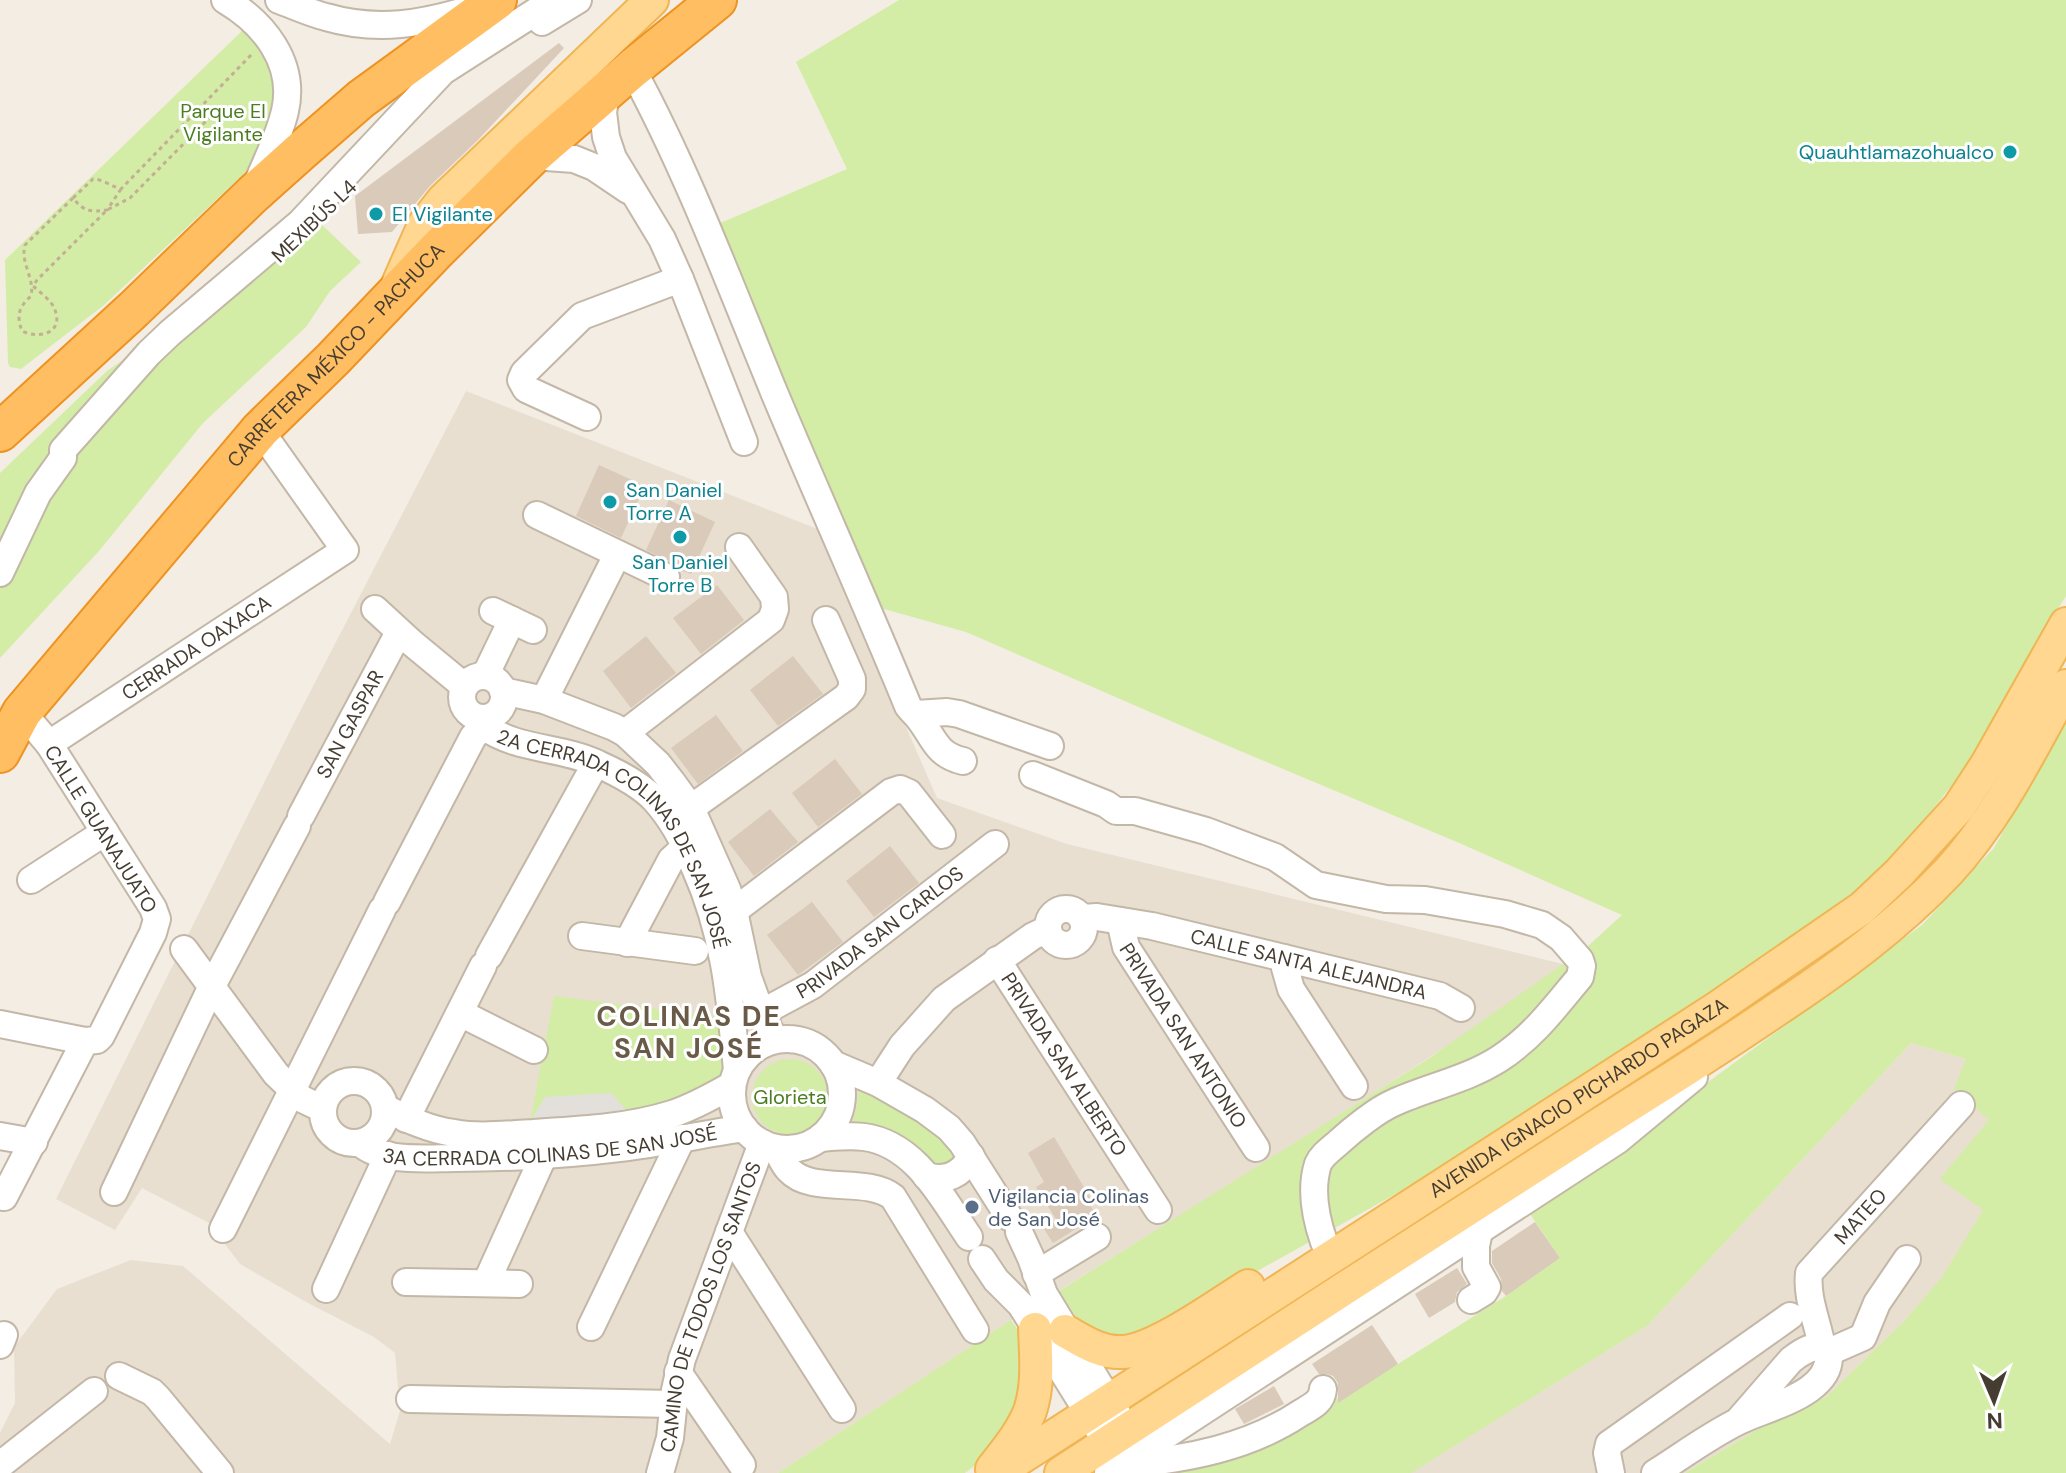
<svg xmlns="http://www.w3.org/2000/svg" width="2066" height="1473" viewBox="0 0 2066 1473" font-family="'DM Sans',sans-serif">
<rect width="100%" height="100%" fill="#f3ede3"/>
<path fill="#e8dfd0" d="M466,391L820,530L937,798L1067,844L1571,966L1306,1137L1002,1326L778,1473H0V1433L15,1403L14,1347L57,1289L131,1260L183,1266L390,1444L400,1411L395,1353L374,1337L308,1303L240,1264L209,1223L142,1188L115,1230L56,1199L294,723Z
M1911,1043L1966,1059L1989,1120L1983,1210L1943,1277L1905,1320L1826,1397L1765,1425L1685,1473H1410L1647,1326Z"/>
<path fill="#d3eda6" d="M899,0H2066V596L2033,648L1975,756L1887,867L1706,1003L1410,1186L1128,1343L1086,1332L1059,1291L1428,1059L1587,947L1622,915L1457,842L1226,745L966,632L877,607L718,224L847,169L796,62Z
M245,28L283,79L266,153L104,305L21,369L10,367L8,363L5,260Z
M320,223L361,262L330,291L306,327L203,423L99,551L0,658V473L107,371Z
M2066,719V1473H1685L1765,1425L1826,1397L1905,1320L1942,1277L1983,1210L1940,1179L1989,1120L1954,1089L1966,1059L1911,1043L1647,1326L1411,1473H1128L1254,1444L1398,1364L1506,1296L1560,1258L1528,1211L1583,1174L1922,925L1994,848Z
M554,996L726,1018L730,1066L723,1083L683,1102L628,1112L530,1122Z
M752 1097a38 38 0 1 1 76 0a38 38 0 1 1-76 0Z
M858,1082L911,1112L961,1155L949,1174L849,1129C857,1113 859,1100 858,1082Z
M1011,1320L1023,1337L1029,1382L990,1454L965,1473H778Z"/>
<path fill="#e3e0dc" d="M611,1093L628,1112L530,1122L545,1097Z"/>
<path fill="#d9caba" d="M559,43L564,48L478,140L430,186L392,232L358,234L355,196Z
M599,465L645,486L621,538L576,516Z
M669,500L715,522L691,574L680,570L673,563L646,550Z
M717,585L744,620L701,654L673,618Z
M646,636L676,673L631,708L603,671Z
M793,656L823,694L778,726L750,690Z
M716,715L743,751L698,784L671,748Z
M835,759L862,794L818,827L792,793Z
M770,809L798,842L754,876L728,842Z
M890,846L919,883L874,917L846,881Z
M812,902L843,942L798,975L767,935Z
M1054,1137L1094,1204L1090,1205L1097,1216L1053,1243L1044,1229L1057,1221L1036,1187L1044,1182L1028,1153Z
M1535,1222L1560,1258L1506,1296L1502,1291L1501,1279L1492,1263V1251Z
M1457,1268L1467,1284L1457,1292L1455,1302L1429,1318L1415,1294Z
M1372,1325L1398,1364L1338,1403V1383L1333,1376L1327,1374H1319L1312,1364Z
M1274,1386L1284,1404L1244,1424L1235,1409Z"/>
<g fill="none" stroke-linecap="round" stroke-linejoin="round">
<g stroke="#c3b7a7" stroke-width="30">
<g id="minor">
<path d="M225,0C264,23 296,63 285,111C279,137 266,162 256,186"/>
<path d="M279,0C295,6 310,13 326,17C377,32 424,24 474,8"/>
<path d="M542,22L578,0"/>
<path d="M632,69C687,170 730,285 774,392C818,497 865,601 908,706C911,710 914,713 917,716C934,736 934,754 963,761"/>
<path d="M607,90L603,112L606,137L613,158L662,239L680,279L744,442"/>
<path d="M532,156L574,159L594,167L628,190"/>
<path d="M587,417L526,389L521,380L524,373L582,316L680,279"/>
<path d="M537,515L666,577"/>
<path d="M0,573L38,493L63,458V450L149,353L170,333L300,223L443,71L554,0"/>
<path d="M375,609L412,643L464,686"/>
<path d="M493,611L533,630"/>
<path d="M485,676L512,620"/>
<circle cx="483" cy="697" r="21"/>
<path d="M503,691L544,700L614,727L625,733L658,764L672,782L691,808L727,889L734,911L748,977L761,1013L775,1040"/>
<path d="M544,700L617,555"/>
<path d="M916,714L947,712L959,714L1050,746"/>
<path id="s1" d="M480,718L483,726C518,751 561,746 598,764C618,773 640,784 655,800C673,820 685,843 695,868C725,935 730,998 737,1070"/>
<path d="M625,733L771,620L775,609L774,597L739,547"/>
<path id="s2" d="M49,744L345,550L260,430"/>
<path d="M1033,775L1106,804L1116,811H1135L1206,831L1275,857L1316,885L1386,899L1425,900L1505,914L1542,925L1561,938L1580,960L1582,966L1580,977C1554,1008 1534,1036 1499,1059C1466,1080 1428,1087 1393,1103C1377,1110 1352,1130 1339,1142C1331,1149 1322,1155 1318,1164C1310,1189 1316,1219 1324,1242"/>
<path d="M691,808L846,697L852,689V679L826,620"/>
<path id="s3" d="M301,816L399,632"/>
<path d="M31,880L105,832"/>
<path d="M387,902L473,737L483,726"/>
<circle cx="1066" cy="927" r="18"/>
<path d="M734,911L891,792L900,789L909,793L942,835"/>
<path id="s4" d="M1082,918L1097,917L1152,926L1440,996L1461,1008"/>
<path id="s5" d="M1120,921L1126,947L1256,1148"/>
<path d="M582,936L695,951"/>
<path d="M627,943L671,860L686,846"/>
<path d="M184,949L276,1074L302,1099L323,1109"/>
<path d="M489,956L596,763"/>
<path d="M1284,958L1285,968L1291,989L1354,1086"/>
<path id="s6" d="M997,960L1158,1210"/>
<path d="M460,1013L534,1050"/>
<path id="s7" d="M761,1013L813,985L995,844"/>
<path d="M0,1024L85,1041"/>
<circle cx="787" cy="1094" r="55"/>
<path d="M833,1064L878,1083L925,1110L949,1128L962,1143L1009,1217"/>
<circle cx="354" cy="1112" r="31"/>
<path d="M878,1083L902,1046L944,999L1033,936L1048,929"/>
<path d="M385,1108C407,1119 430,1130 454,1133C480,1138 507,1134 533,1133C580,1130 627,1128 672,1114C693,1107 713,1096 732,1085"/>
<path d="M406,1119L483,966"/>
<path d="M0,1136L34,1142"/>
<path d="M820,1138C834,1137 849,1135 864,1137C916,1144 942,1198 969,1237"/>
<path id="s8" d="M360,1143C382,1163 427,1158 456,1158C513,1158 571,1154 628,1147C667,1142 705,1134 744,1128"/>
<path d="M776,1148C780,1155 783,1164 789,1170C812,1195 867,1176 893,1197L975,1330"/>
<path d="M926,1176C946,1182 962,1175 971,1156"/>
<path d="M114,1192L211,988L297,826"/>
<path d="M4,1197L85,1041L97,1040L101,1036L153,933L157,919L153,908L49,744L22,712"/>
<path d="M223,1229L382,910"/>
<path d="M729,1232L842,1409"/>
<path d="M1019,1232L1031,1258L1044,1294L1127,1430"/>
<path d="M982,1259L996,1280L1021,1305L1099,1430"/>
<path d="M1036,1274L1097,1237"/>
<path d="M406,1282L519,1284"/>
<path d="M486,1283L544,1155"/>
<path d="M326,1289L388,1155"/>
<path d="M1471,1300L1484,1292L1487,1287L1476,1267V1246L1479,1231"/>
<path d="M591,1327L682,1138"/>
<path d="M0,1345L4,1335"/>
<path id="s9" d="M1822,1347C1818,1323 1806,1298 1809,1273L1961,1105"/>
<path d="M1829,1352L1863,1337L1877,1303L1907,1259"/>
<path d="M678,1372L742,1465"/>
<path d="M119,1376L152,1392L158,1398L220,1473"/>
<path d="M410,1399L674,1404"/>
<path d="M1129,1464C1188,1459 1249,1447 1299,1414C1310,1407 1322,1403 1323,1389"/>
<path d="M0,1465L94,1391"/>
<path id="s10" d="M660,1473L670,1438L675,1390L682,1359L762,1143"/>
<path d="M1108,1473L1618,1140L1694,1077"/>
<path d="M1611,1473L1607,1453L1609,1444L1790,1316"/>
<path d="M1655,1473C1682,1456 1710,1435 1739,1421C1767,1407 1837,1393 1828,1350C1815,1342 1801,1352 1791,1360L1738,1421"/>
</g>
</g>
<g stroke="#f0b554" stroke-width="36">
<g id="major">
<path d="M398,284L425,223L443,200L652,0"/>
<path d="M1065,1331C1083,1341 1100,1353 1122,1352C1153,1352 1219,1304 1248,1286"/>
<path d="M992,1469C1005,1452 1022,1432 1030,1411C1039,1384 1036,1356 1035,1329"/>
<path id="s11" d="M997,1473L1717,1008L1862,908L1899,873L1959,807L1987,764L2066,624"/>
<path d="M1061,1473C1234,1360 1406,1248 1580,1137C1645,1095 1712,1054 1776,1010C1838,969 1897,926 1948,872C1998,818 2031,749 2066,686"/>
</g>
</g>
<g stroke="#ee9322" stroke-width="42">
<g id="highway">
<path d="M0,432L134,309L253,194L300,152L361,99L497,0"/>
<path id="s12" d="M0,753L22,712L260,430L333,359L437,250L532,156L632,69L717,0"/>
</g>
</g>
<path stroke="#c3af94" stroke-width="3" stroke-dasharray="4 4" stroke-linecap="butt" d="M121,189L107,210C91,212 84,212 73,198L93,179C102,179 111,186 121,189L252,54
M73,198L25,245C20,263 35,278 31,296C19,307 16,315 22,331C38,339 64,334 55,310C52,301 41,293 33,286L37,280L107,210L130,198L209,118L211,115L208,110H199"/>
<use href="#minor" stroke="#fff" stroke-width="26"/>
<use href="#major" stroke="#ffd790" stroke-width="32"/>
<use href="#highway" stroke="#ffbe62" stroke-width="38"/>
</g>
<g fill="#0f9aa8" stroke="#fff" stroke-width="3">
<circle cx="2010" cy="152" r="8"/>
<circle cx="376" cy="214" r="8"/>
<circle cx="610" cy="502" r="8"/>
<circle cx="680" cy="537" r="8"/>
</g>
<circle fill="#5c6f8a" stroke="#fff" stroke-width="3" cx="972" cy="1207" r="8"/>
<g text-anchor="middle" stroke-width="6" stroke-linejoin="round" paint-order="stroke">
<g font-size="20" fill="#4b7d20" stroke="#fff">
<text x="223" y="118">Parque El<tspan x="223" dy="23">Vigilante</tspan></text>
<text x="790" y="1104">Glorieta</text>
</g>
<g font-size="20" fill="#0d838f" stroke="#fff" text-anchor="start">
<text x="1994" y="159" text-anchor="end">Quauhtlamazohualco</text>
<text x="392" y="221">El Vigilante</text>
<text x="626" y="497">San Daniel<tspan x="626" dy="23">Torre A</tspan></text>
<text x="680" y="569" text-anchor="middle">San Daniel<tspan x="680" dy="23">Torre B</tspan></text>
</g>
<g font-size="20" fill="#463d32" stroke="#fff">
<text transform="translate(314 221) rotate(-44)" y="7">MEXIBÚS L4</text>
<text dy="7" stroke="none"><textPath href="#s12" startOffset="522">CARRETERA MÉXICO - PACHUCA</textPath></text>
<text dy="7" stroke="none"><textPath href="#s2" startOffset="176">CERRADA OAXACA</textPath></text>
<text dy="7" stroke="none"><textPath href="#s3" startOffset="104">SAN GASPAR</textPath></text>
<text transform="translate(101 829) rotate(58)" y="7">CALLE GUANAJUATO</text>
<text dy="7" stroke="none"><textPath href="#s1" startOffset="194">2A CERRADA COLINAS DE SAN JOSÉ</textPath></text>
<text dy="7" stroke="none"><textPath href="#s7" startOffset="144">PRIVADA SAN CARLOS</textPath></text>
<text dy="7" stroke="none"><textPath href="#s4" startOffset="232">CALLE SANTA ALEJANDRA</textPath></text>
<text dy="7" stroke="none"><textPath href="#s5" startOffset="132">PRIVADA SAN ANTONIO</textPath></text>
<text dy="7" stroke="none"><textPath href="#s6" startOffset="124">PRIVADA SAN ALBERTO</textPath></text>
<text dy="7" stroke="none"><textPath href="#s11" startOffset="692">AVENIDA IGNACIO PICHARDO PAGAZA</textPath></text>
<text dy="7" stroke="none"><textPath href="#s8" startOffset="194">3A CERRADA COLINAS DE SAN JOSÉ</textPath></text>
<text dy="7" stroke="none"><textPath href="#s9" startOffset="152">MATEO</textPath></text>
<text dy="7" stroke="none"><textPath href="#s10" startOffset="174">CAMINO DE TODOS LOS SANTOS</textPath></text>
</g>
<g font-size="20" fill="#4e5e75" stroke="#fff" text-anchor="start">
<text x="988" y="1203">Vigilancia Colinas<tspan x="988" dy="23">de San José</tspan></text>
</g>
<g font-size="28" font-weight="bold" letter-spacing="2" fill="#6a5a48" stroke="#fff">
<text x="689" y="1026">COLINAS DE<tspan x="689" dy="32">SAN JOSÉ</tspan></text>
</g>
</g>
<g transform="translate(1994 1401) rotate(178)" stroke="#ffffff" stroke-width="6" paint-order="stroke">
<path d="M0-6L14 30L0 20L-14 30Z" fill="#463d32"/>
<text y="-12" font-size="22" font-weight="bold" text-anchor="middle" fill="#463d32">N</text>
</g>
</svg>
